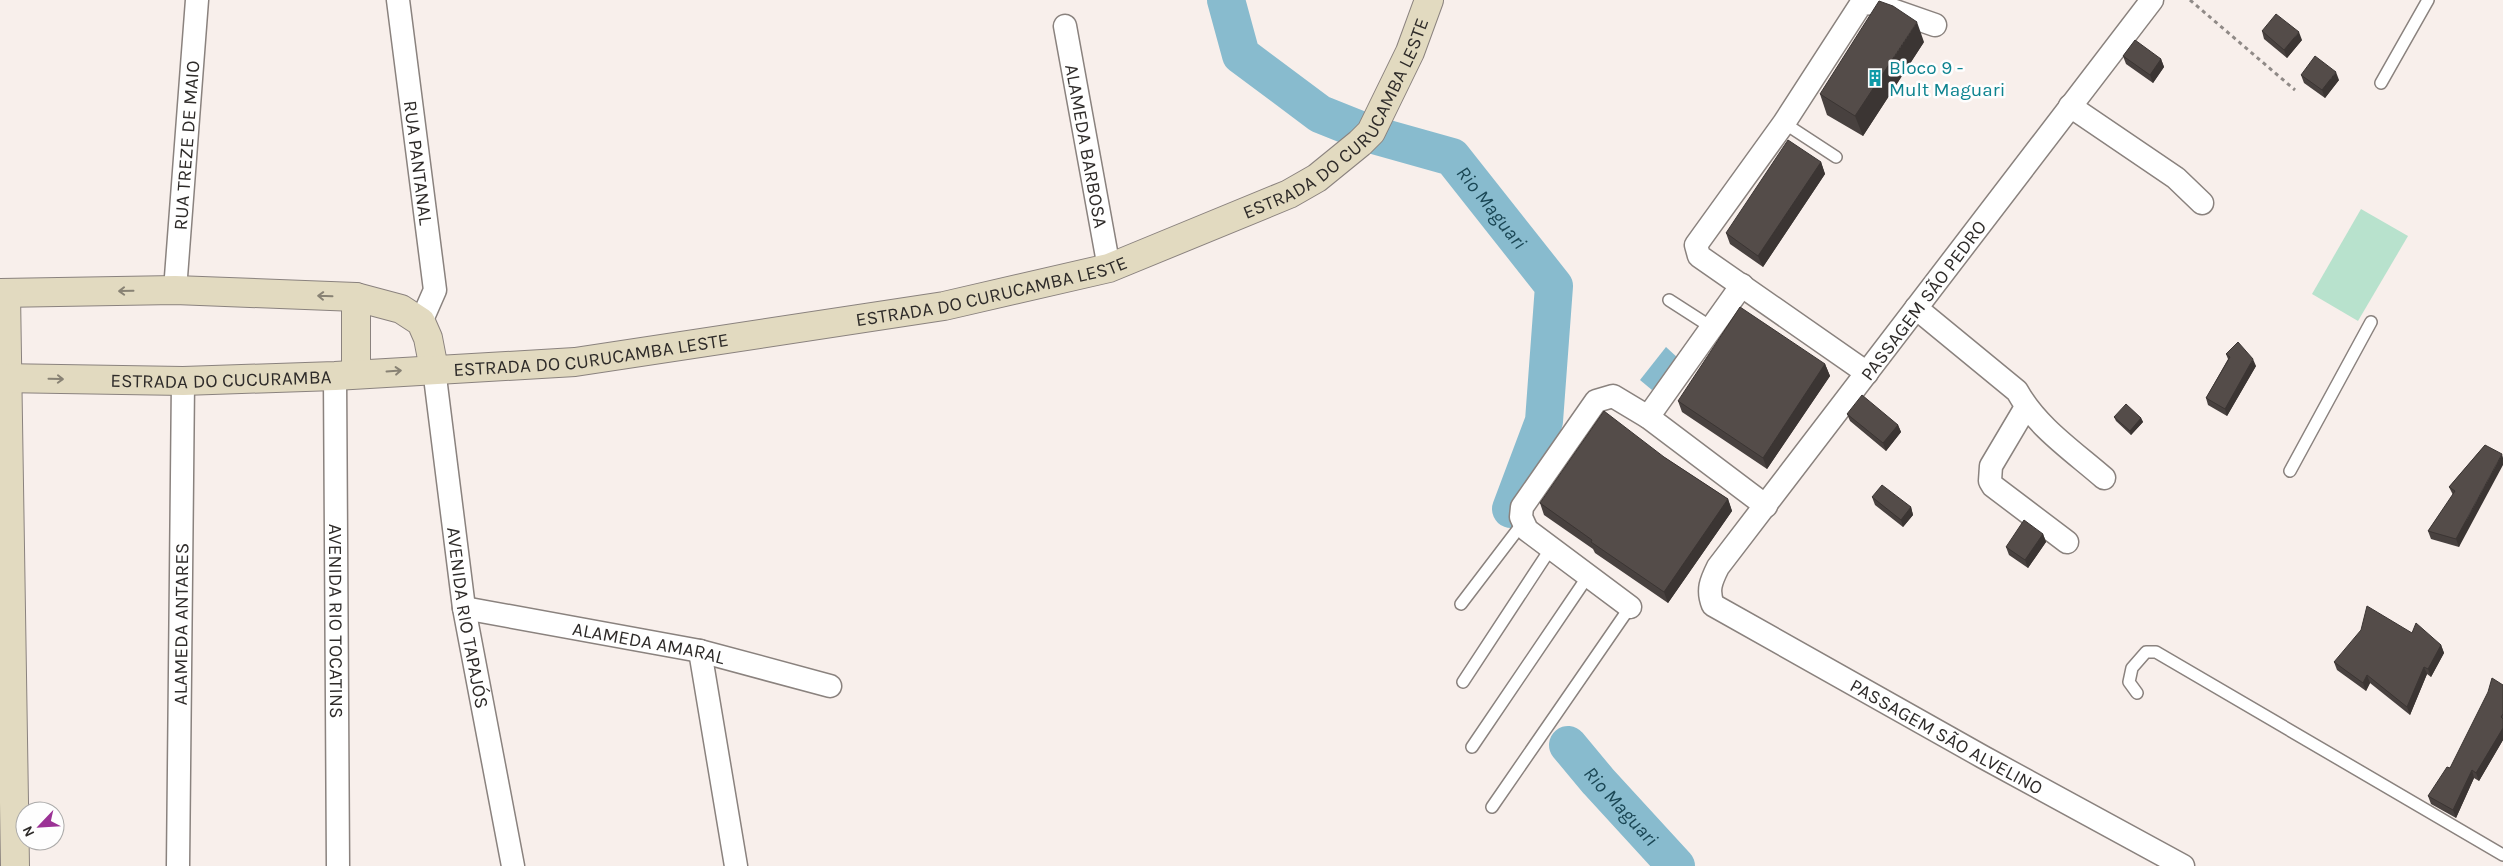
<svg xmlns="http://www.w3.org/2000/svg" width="2503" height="866" viewBox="0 0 2503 866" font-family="Karla,sans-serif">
<rect width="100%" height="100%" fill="#f8efeb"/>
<path fill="#b8e2cd" d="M2361,209L2408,236L2358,321L2312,294Z"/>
<path fill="#88bbce" d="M1666,347L1679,359L1652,390L1640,380Z"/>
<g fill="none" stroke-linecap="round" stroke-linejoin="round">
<g stroke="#88bbce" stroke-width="38">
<path id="s1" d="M1226,0L1241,55L1320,114L1370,134L1452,157L1554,286L1544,421L1511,509"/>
<path id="s2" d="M1568,745L1598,781L1676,866"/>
</g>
<g stroke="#8a827e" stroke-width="14">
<path id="service" d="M2381,83L2428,0
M1784,123L1836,157
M1669,300L1711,327
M2290,471L2371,322
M1461,604L1522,524
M1463,682L1551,548
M2137,693L2129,682L2132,668L2146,652H2156L2503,855
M1472,747L1588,576
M1492,807L1630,607"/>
</g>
<g stroke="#8a827e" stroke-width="25">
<g id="minor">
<path id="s3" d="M398,0L435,290L421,322"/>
<path id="s4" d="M2152,0L1718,567C1711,581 1707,590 1713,605L1983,757L2183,866"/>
<path id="s5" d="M1065,26L1109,268"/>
<path d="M2070,106L2176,178L2202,203"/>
<path id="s6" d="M175,290L197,0"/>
<path d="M1916,308L2017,391C2037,427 2073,451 2104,478"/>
<path id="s7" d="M434,369L464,608L513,866"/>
<path d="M1867,373L1699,256L1696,245L1784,123L1861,4L1872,3L1935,25"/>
<path id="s8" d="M335,376L338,866"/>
<path d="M2026,407L1991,466L1990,481L1993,486L2067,542"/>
<path d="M1648,417L1742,285"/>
<path d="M1630,607L1527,530L1521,517L1522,507L1596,401L1613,396L1648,417L1766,506"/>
<path id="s9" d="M464,608L700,651L830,686"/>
<path d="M700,651L736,866"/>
<path id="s10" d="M178,866L183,381"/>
</g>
</g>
<g stroke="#8a827e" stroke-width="30">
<g id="secondary">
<path d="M0,293L175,290L356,297L401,309L421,322L428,338L434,369"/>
<path d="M6,293L15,866"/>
<path d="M356,297V374"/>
<path id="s11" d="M0,378L183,381L335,376L575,362L944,306L1109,268L1289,194L1317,178L1360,143L1371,132L1410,52L1429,0"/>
</g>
</g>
<path stroke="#908a87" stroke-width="3" stroke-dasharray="4 4" stroke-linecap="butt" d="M2190,0L2295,90"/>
<use href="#service" stroke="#fff" stroke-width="11"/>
<use href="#minor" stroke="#fff" stroke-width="22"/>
<use href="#secondary" stroke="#e2dac0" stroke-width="28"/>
</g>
<path fill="#48413f" d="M2262,31L2302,40L2287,58L2264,39Z
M1924,42L1863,136L1827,115L1820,94Z
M2123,56L2161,59L2164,67L2153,83L2126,64Z
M2301,75L2339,80L2325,98L2304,83Z
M1821,162L1825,174L1763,267L1730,244L1726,233Z
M2226,354L2256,366L2227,416L2208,405L2206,398L2228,359Z
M1825,364L1830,376L1767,469L1682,412L1678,401Z
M1847,414L1898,425L1901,432L1886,451L1850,421Z
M2114,417L2141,418L2143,422L2131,435L2116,421Z
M2485,445L2459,547L2431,539L2428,531L2453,495L2449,487Z
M1664,457L1728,499L1732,511L1668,603L1595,553L1593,549L1544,515L1540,503Z
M1872,497L1911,507L1913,515L1903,527L1875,505Z
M2043,534L2046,542L2028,568L2009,555L2006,547Z
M2412,633L2441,645L2444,653L2431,677L2427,674L2410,715L2370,683L2366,691L2337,670L2334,662Z
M2503,685V740L2479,781L2474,778L2456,818L2431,804L2428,796L2450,768Z"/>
<path fill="#3b3533" d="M1917,22L1924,42L1863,136L1855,116Z
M2299,32L2302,40L2287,58L2284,50Z
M2161,59L2164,67L2153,83L2150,75Z
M2336,72L2339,80L2325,98L2322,90Z
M1821,162L1825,174L1763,267L1758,256Z
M2253,359L2256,366L2227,416L2225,409Z
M1825,364L1830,376L1767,469L1763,458Z
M2141,418L2143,422L2131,435L2130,431Z
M1898,425L1901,432L1886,451L1883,443Z
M2502,454L2503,458V465L2459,547L2456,539Z
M1728,499L1732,511L1668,603L1664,592Z
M1911,507L1913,515L1903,527L1901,520Z
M2043,534L2046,542L2028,568L2025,560Z
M2441,645L2444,653L2431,677L2428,669Z
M2424,667L2427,674L2410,715L2407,707Z
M2367,675L2370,683L2366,691L2363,683Z
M2503,728V740L2479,781L2476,773Z
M2472,770L2474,778L2456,818L2453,810Z"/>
<path fill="#544c49" stroke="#3b3533" d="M1879,1L1893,6L1917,22L1855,116L1820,94Z
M2276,14L2299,32L2284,50L2262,31Z
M2135,40L2161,59L2150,75L2123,56Z
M2315,56L2336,72L2322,90L2301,75Z
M1788,140L1821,162L1758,256L1726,233Z
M1740,307L1825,364L1763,458L1678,401Z
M2238,342L2253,359L2225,409L2206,398L2230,357L2226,354Z
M1862,395L1898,425L1883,443L1847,414Z
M2126,404L2141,418L2130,431L2114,417Z
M1604,411L1664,457L1728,499L1664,592L1591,542L1592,540L1540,503Z
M2485,445L2502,454L2456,539L2428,531L2455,491L2449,487Z
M1882,485L1911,507L1901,520L1872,497Z
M2024,520L2043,534L2025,560L2006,547Z
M2367,606L2412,633L2416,623L2441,645L2428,669L2424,667L2407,707L2367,675L2363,683L2334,662L2361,630Z
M2492,678L2503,685V714L2501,717L2503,719V728L2476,773L2472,770L2453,810L2428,796L2447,767L2450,768L2488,692Z"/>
<defs><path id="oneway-shaft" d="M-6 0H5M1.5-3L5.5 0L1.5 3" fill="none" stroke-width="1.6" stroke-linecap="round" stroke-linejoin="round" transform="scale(1.25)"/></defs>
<g stroke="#888274">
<use href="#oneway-shaft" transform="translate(126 291) rotate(179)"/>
<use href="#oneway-shaft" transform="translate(325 296) rotate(-178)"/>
<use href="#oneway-shaft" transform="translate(394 371) rotate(-4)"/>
<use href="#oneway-shaft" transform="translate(56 379) rotate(1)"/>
</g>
<defs>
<g id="building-bare" transform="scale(1.35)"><path d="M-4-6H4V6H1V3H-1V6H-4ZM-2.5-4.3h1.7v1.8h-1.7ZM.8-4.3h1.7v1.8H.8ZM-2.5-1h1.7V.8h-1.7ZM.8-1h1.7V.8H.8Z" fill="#0f9aa8" stroke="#fefefe" stroke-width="2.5" paint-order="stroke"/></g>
</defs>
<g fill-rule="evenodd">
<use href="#building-bare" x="1875" y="78"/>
</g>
<g text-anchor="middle" stroke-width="5" stroke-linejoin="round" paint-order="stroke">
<g font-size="19" fill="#0d838f" stroke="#fefefe" text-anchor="start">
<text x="1889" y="74">Bloco 9 -<tspan x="1889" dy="22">Mult Maguari</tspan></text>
</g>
<g font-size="19" fill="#2e2b29" stroke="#fefefe">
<text dy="7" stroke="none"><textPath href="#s11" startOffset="1402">ESTRADA DO CURUCAMBA LESTE</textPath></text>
<text dy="7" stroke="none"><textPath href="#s6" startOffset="145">RUA TREZE DE MAIO</textPath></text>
<text dy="7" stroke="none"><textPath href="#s5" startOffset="122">ALAMEDA BARBOSA</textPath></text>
<text dy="7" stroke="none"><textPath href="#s3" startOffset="164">RUA PANTANAL</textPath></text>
<text dy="7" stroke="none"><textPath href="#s11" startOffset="998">ESTRADA DO CURUCAMBA LESTE</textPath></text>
<text transform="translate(1923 300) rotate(-53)" y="7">PASSAGEM SÃO PEDRO</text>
<text dy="7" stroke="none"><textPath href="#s11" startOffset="592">ESTRADA DO CURUCAMBA LESTE</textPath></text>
<text dy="7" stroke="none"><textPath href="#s11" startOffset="221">ESTRADA DO CUCURAMBA</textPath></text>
<text dy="7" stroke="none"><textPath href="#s7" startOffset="251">AVENIDA RIO TAPAJÓS</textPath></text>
<text dy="7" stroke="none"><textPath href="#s8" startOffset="245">AVENIDA RIO TOCATINS</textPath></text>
<text dy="7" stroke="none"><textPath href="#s10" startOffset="242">ALAMEDA ANTARES</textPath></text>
<text dy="7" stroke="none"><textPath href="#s9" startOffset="188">ALAMEDA AMARAL</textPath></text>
<text dy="7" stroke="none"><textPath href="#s4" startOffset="1022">PASSAGEM SÃO ALVELINO</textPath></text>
</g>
<g font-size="20" font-style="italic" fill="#1b4755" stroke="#fefefe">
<text dy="7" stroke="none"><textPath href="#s1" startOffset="359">Rio Maguari</textPath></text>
<text dy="7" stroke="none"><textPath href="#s2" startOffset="81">Rio Maguari</textPath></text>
</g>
</g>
<g transform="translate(40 826) rotate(245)"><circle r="24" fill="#fefefe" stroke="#abaaa9"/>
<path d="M0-4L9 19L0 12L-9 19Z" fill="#9b3295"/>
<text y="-8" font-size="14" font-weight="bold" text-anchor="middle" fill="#2e2b29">N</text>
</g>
</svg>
